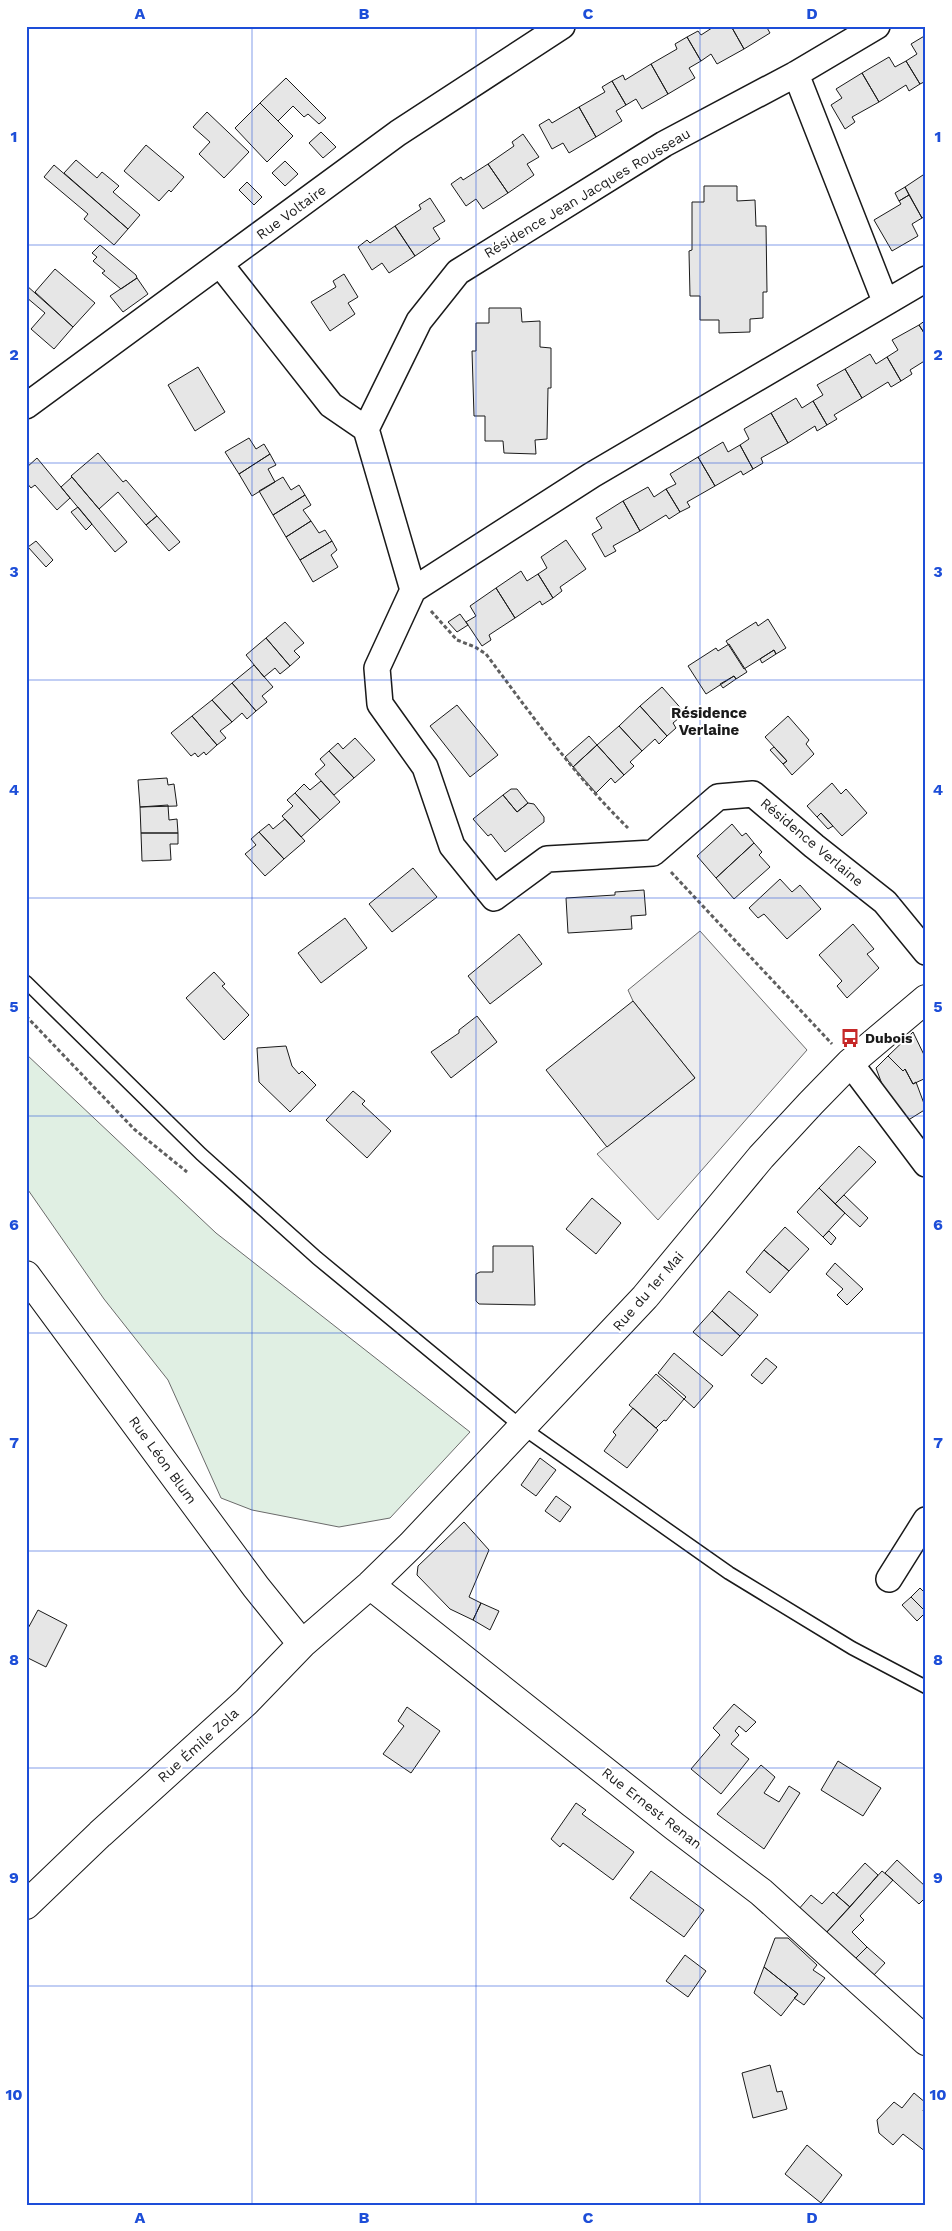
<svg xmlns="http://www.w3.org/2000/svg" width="952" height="2231" viewBox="0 0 952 2231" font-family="'Work Sans',sans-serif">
<rect width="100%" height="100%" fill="#fff"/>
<path fill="#e0efe3" stroke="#6a6a6a" d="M26,1054L216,1233L470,1432L390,1518L339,1527L252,1510L221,1498L168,1380L104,1299L26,1187Z"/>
<path fill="#ededed" stroke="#6a6a6a" d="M700,931L807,1050L658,1220L597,1154L695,1078L633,1001L628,990Z"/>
<path fill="#e6e6e6" stroke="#1a1a1a" d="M715,26H731L744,49L717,64L711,54L701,61L687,37L698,31L701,35Z
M731,26H766L770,33L744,49Z
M926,35V81L920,84L906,61L917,54L911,44Z
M687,37L701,61L689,68L695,78L668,94L651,64L677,49L675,44Z
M889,57L895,67L906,61L920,84L909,91L906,85L879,102L862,73Z
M651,64L668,94L642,109L636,99L626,105L612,81L623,75L625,80Z
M862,73L879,102L852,117L855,122L845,129L831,105L842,98L836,89Z
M286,78L326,118L319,124L308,114L304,117L293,106L278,121L260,103Z
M612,81L626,105L616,111L622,121L596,137L579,107L605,92L602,87Z
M260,103L293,136L267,162L235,128Z
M579,107L596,137L569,153L563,143L552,149L539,125L549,119L552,123Z
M207,112L249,152L224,178L199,154L210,142L193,127Z
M321,132L336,147L323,158L309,143Z
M523,134L539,157L527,164L534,175L508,193L488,164L514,146L512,142Z
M146,145L184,177L171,192L169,190L159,201L124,171Z
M76,160L97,178L102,172L119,186L113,192L140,215L128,229L64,173Z
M285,161L298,174L285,186L272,173Z
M488,164L508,193L483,209L476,199L466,206L451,184L461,177L463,180Z
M54,165L128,229L114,245L84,219L88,214L44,177Z
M926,173V216L922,218L905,187Z
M247,182L262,197L254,205L239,190Z
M704,186H737V201L755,200L756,226H766L767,292H763V318L750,319V332L719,333V320H700V296H690L689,251L692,250V202H704Z
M905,187L909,195L899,201L895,193Z
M909,195L922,218L912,224L918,236L892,251L874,220L901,204L899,201Z
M430,198L445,221L433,228L440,239L415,256L395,226L421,209L419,205Z
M395,226L415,256L389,273L382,263L372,270L358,247L367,240L370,243Z
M100,245L136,275L137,278L121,289L102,273L105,271L93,261L97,257L92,253Z
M55,269L95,303L73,327L35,292Z
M344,274L358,297L348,303L355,314L330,331L311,302L336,287L333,281Z
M137,278L148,294L123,312L110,296Z
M26,285L73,327L54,349L31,329L45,313L26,297Z
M489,308H521L522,322L540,321V347L551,348V388H548L547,439L535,440L536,454L504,453L503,441H485V416H474L472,351H476V323H489Z
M926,320V336L919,325Z
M919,325L926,336V360L910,370L912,374L901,381L887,357L898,350L892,340Z
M870,354L876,364L887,357L901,381L891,387L888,382L862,398L845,369Z
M198,367L225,412L195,431L168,385Z
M845,369L862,398L834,415L837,419L827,425L813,401L823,395L817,385Z
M796,398L802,408L813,401L827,425L817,431L815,426L788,443L771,413Z
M771,413L788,443L761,458L763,463L753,469L740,445L749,439L744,429Z
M249,438L256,449L264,444L270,454L239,474L225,452Z
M723,442L728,452L740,445L753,469L743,475L741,471L715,486L698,457Z
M98,453L123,482L126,480L157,516L146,525L118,492L99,509L71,476Z
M270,454L276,465L268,469L275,482L252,496L239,474Z
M698,457L715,486L687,502L690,507L680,512L666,489L676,484L670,474Z
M37,458L70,498L57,510L35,485L31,488L26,482V468Z
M72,477L127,542L115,552L61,487Z
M283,477L291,490L299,485L305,495L273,515L259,491Z
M648,487L654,497L666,489L680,512L669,519L666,515L640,531L623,501Z
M305,495L311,505L303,510L311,521L286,537L273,515Z
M623,501L640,531L613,546L616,551L605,557L592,534L602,528L596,518Z
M78,507L92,524L86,530L71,512Z
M157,516L180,542L169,551L146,525Z
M311,521L319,533L325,530L332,541L300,560L286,537Z
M566,540L586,569L560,587L562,591L553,598L538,574L547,568L541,557Z
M36,541L53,560L46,567L28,547Z
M332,541L337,550L331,555L338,567L313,582L300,560Z
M521,571L527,581L538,574L553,598L542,605L540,601L515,618L496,588Z
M496,588L515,618L489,635L491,640L482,646L466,622L476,616L470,606Z
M460,614L468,625L457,632L448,622Z
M768,619L786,648L776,654L774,650L744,669L726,641L756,622L758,626Z
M285,622L304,643L294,651L300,657L290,666L266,638Z
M266,638L290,666L280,674L275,668L264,677L246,655Z
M729,644L747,672L736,679L734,676L706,694L688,666L716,648L718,651Z
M774,650L776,654L762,663L760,659Z
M254,665L273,687L262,696L267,702L256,711L232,683Z
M734,676L736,679L723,688L720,684Z
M232,683L256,711L247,719L242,713L232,722L212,700Z
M662,687L685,713L673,723L676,728L667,736L640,706Z
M212,700L232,722L220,731L226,738L217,745L192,716Z
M457,705L498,755L470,777L430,726Z
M640,706L667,736L659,744L655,739L642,751L619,726Z
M192,716L217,745L206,755L204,752L198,757L195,753L191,756L171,733Z
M788,716L809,740L806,744L814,754L792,775L783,764L787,761L765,737Z
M619,726L642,751L630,762L634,766L624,775L597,745Z
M589,736L597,745L573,767L565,757Z
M355,738L375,760L354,778L329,751L338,743L343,749Z
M597,745L624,775L615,783L611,778L596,793L573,767Z
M774,747L787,761L783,764L770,750Z
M329,751L354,778L334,795L315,774L325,765L320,759Z
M167,778L168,785L174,784L177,806L140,807L138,780Z
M321,781L340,802L320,820L295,793L304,784L310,790Z
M832,783L841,794L846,789L867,813L842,836L821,813L817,817L807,806Z
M511,789H517L528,803L517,812L503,795Z
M295,793L320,820L301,837L282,816L293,806L287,800Z
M503,795L517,812L528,803L534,804L544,817V822L505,852L491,834L488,836L473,819Z
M168,805L169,820L177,819L178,833H141L140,807Z
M821,813L833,826L828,829L817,817Z
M285,819L305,841L284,859L259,832L269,824L273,829Z
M732,824L742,836L746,833L754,843L716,878L697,856Z
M259,832L284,859L265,876L245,854L256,845L251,839Z
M141,833H178V844H170L171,860L142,861Z
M754,843L762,852L759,855L770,867L734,899L716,878Z
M413,868L437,897L392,932L369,904Z
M780,879L792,892L800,885L821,909L787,939L764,914L758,918L749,908Z
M644,890L646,915L631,916L632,929L568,933L566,898L615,895V892Z
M345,918L367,948L321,983L298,953Z
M853,924L874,949L867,954L879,968L847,998L837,986L842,981L819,955Z
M519,934L542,964L490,1004L468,976Z
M214,972L225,984L222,986L249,1015L224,1040L186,998Z
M633,1001L695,1078L607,1147L546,1070Z
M477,1016L497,1042L451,1078L431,1052L459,1033V1030Z
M913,1032L926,1059V1078L913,1084L905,1069L903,1071L888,1056Z
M286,1046L292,1066L299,1074L302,1071L316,1085L290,1112L259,1082L257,1048Z
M888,1056L903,1071L905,1069L913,1084L916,1082L926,1109L902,1124L889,1103L876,1068Z
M353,1091L365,1101L362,1104L391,1131L367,1158L326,1120Z
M859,1146L876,1162L835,1204L819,1188Z
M819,1188L845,1213L823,1237L797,1212Z
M844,1195L868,1218L860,1227L835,1204Z
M592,1198L621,1223L596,1254L566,1229Z
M785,1227L809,1249L789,1271L764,1250Z
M829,1231L836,1238L831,1245L823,1237Z
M493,1246H533L535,1305L479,1304L476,1301V1274L480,1272H493Z
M764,1250L789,1271L770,1293L746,1272Z
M835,1263L863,1289L847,1305L837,1295L843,1289L826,1274Z
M729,1291L758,1315L740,1336L712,1311Z
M712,1311L740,1336L722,1356L693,1332Z
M674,1353L713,1386L694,1408L684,1399L686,1397L658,1373Z
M766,1358L777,1367L762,1384L751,1375Z
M656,1374L684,1399L666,1421L664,1420L656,1428L629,1405Z
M633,1408L658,1430L627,1468L604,1451L616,1435L613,1432Z
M540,1458L556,1470L536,1496L521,1485Z
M556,1496L571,1507L560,1522L545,1511Z
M464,1522L489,1550L469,1597L481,1603L473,1620L450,1609L417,1575L418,1566Z
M920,1588L926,1594V1612L911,1597Z
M911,1597L926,1612L917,1621L902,1605Z
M481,1603L499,1611L490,1630L473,1620Z
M38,1610L67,1625L46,1667L26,1657V1632Z
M734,1704L756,1722L746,1732L739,1726L735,1731L739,1735L731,1744L749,1759L721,1794L691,1769L720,1735L713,1728Z
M407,1707L440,1731L411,1773L383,1754L404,1726L398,1721Z
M838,1761L881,1788L863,1816L821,1790Z
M761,1765L775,1777L764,1793L779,1802L789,1786L800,1793L764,1849L717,1814Z
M576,1803L586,1810L582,1814L634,1852L613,1880L563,1843L560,1847L551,1839Z
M897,1860L926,1887V1897L919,1904L885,1873Z
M865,1863L878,1875L850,1907L836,1895Z
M651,1871L704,1910L684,1937L630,1898Z
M882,1871L893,1880L860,1916L864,1920L852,1932L867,1947L854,1960L825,1934Z
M833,1892L850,1907L825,1934L798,1910L811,1895L822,1904Z
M775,1938H788L817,1965L813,1970L825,1978L804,2005L794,1998L798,1994L764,1967Z
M867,1947L885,1963L873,1976L854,1960Z
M685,1955L706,1971L688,1997L666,1981Z
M764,1967L798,1994L781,2016L754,1993Z
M770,2065L777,2092L782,2091L787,2109L753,2118L742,2073Z
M914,2093L926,2103L923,2111L926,2113V2152L903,2134L893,2145L879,2133L877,2120L894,2102L902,2108Z
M807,2145L842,2175L821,2203L785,2174Z"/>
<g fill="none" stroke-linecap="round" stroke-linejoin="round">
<g stroke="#1a1a1a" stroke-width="15">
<path id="service" d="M26,982L201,1154L317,1258L523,1428L729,1573L852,1648L926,1687"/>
</g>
<g stroke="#1a1a1a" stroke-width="28">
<path id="minor" d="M796,74L885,301
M220,264L331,405L366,429L413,590L377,668L380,704L425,767L452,846L494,898L547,859L653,853L718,797L753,794L814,846L885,902L926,952
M26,406L398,133L562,26
M366,429L419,321L458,272L664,144L796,74L877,26
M413,590L592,475L926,279
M850,1063L926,1164
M889,1579L926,1520"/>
</g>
<g stroke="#1a1a1a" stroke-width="30">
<path id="tertiary" d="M26,1275L256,1587L302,1644
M370,1585L674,1826L761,1892L926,2041
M26,1905L100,1834L246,1702L302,1644L370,1585L411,1545L645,1297L761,1157L811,1103L850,1063L926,999"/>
</g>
<path stroke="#5f5f5f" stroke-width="3" stroke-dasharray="4 2.5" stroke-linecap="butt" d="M431,611L457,640L475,647L486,654C531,714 574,775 628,828
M671,872L832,1044
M26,1016L134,1129L187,1172"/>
<use href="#service" stroke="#fff" stroke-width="12"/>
<use href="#minor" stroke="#fff" stroke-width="25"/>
<use href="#tertiary" stroke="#fff" stroke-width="28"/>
</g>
<path fill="none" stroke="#1d4ed8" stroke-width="1" stroke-opacity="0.55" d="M252,26V2205M476,26V2205M700,26V2205M26,245H926M26,463H926M26,680H926M26,898H926M26,1116H926M26,1333H926M26,1551H926M26,1768H926M26,1986H926"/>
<defs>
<g id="bus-bare" transform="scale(1.5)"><path d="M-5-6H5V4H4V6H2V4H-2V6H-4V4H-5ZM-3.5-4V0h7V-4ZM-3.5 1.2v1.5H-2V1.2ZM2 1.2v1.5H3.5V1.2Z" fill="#c62828" stroke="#fff" stroke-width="2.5" paint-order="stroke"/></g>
</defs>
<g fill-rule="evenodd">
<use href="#bus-bare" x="850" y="1038"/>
</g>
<g text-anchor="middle" stroke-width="4" stroke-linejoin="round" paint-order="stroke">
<g font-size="14" fill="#1a1a1a" stroke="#fff">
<text transform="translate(587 193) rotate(-31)" y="5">Résidence Jean Jacques Rousseau</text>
<text transform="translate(291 212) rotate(-36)" y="5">Rue Voltaire</text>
<text transform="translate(812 842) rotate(40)" y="5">Résidence Verlaine</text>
<text transform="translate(648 1291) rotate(-49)" y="5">Rue du 1er Mai</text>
<text transform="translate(163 1460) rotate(54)" y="5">Rue Léon Blum</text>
<text transform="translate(198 1745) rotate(-42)" y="5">Rue Émile Zola</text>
<text transform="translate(652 1808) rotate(38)" y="5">Rue Ernest Renan</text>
</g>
<g font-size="14" font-weight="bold" fill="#1a1a1a" stroke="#fff" text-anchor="start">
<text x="865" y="1043">Dubois</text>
</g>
<g font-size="15" font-weight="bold" fill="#1a1a1a" stroke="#fff">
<text x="709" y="718">Résidence<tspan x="709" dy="17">Verlaine</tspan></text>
</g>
</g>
<rect width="952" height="2231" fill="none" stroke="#ffffff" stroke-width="55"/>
<rect x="28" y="28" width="896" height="2176" fill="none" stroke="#1d4ed8" stroke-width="2"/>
<g font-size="16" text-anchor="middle" font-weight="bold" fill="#1d4ed8">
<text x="140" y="19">A</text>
<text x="364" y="19">B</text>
<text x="588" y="19">C</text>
<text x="812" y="19">D</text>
<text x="14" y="142">1</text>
<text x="938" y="142">1</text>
<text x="14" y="360">2</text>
<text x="938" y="360">2</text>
<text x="14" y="577">3</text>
<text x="938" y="577">3</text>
<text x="14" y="795">4</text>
<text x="938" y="795">4</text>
<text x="14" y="1012">5</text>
<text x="938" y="1012">5</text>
<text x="14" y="1230">6</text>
<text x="938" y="1230">6</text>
<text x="14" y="1448">7</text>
<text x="938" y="1448">7</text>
<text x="14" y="1665">8</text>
<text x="938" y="1665">8</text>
<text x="14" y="1883">9</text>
<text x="938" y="1883">9</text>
<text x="14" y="2100">10</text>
<text x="938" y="2100">10</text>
<text x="140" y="2223">A</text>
<text x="364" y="2223">B</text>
<text x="588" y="2223">C</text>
<text x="812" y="2223">D</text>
</g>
</svg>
